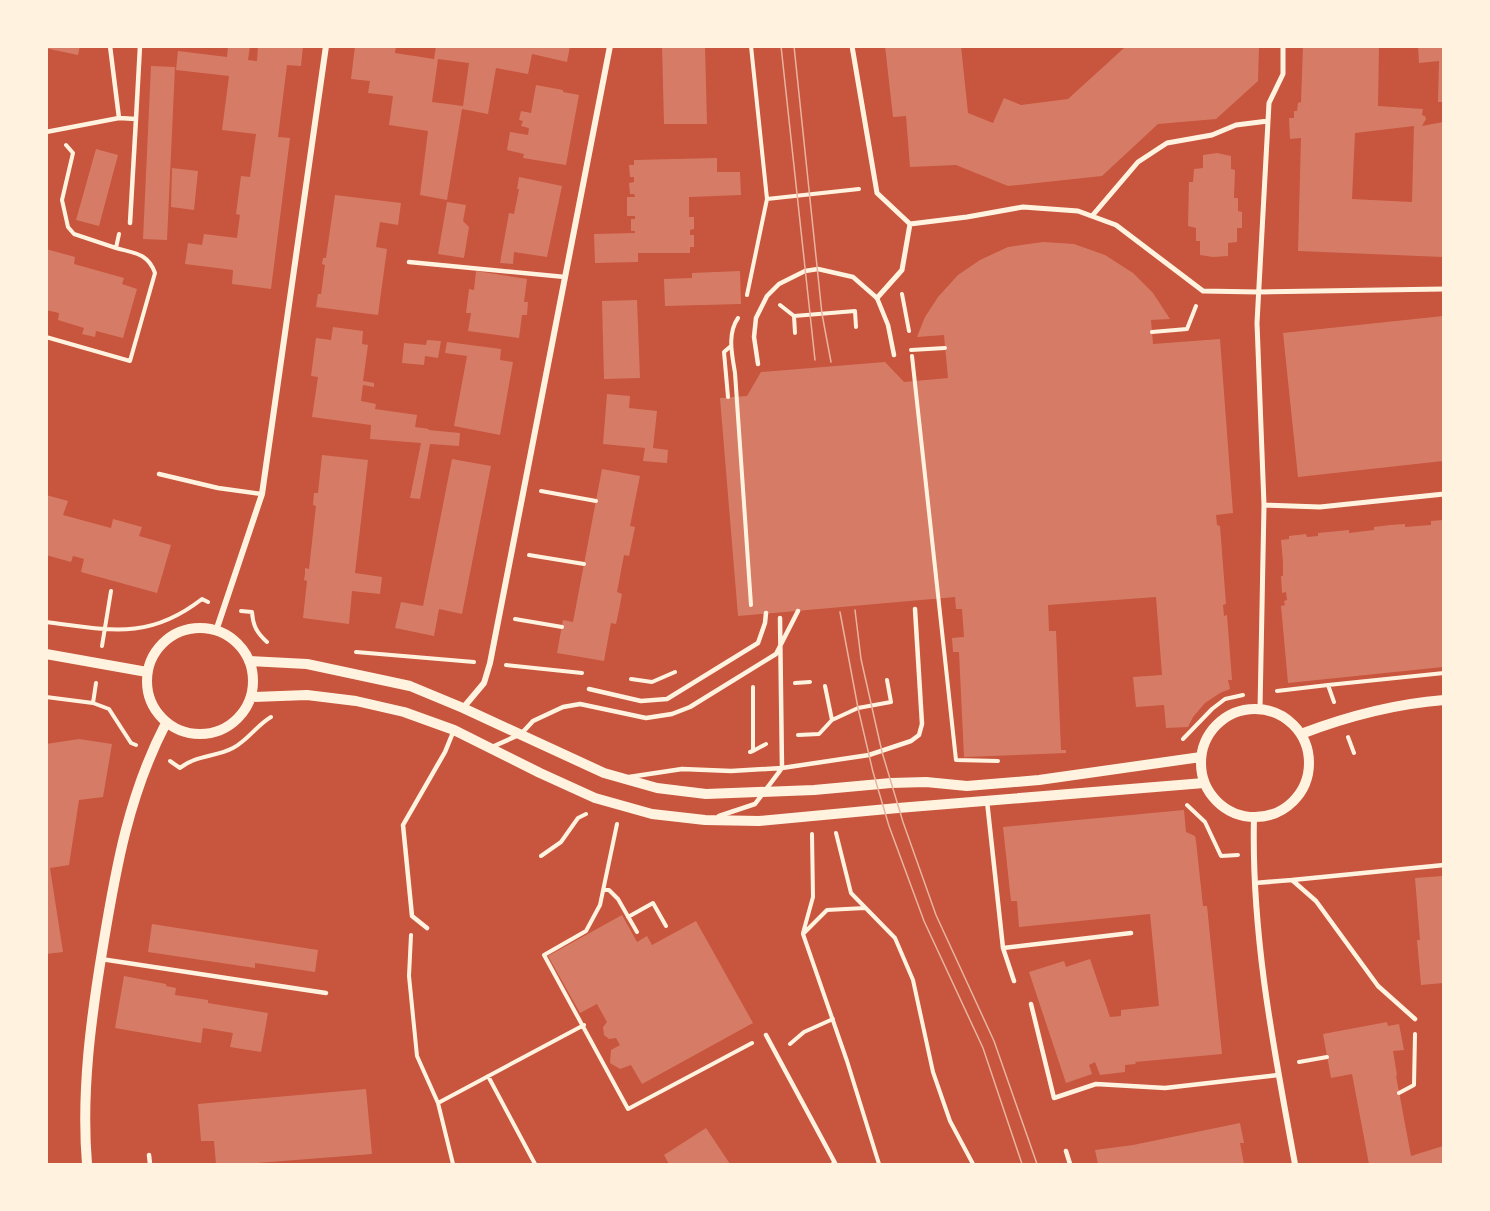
<svg xmlns="http://www.w3.org/2000/svg" width="1490" height="1211" viewBox="0 0 1490 1211" font-family="Ubuntu,sans-serif">
<rect width="100%" height="100%" fill="#c8553d"/>
<path fill="#d67c66" fill-rule="evenodd" d="M46,46H80L78,55L54,50L46,48Z
M228,46H250L248,60L257,61L258,46H303L301,66L287,65L278,137L290,138L271,289L232,284L233,270L185,264L188,243L202,245L204,234L237,238L240,215L236,214L241,176L250,177L256,134L222,130L229,76L176,70L178,51L227,57Z
M355,46H396L395,53L434,59L436,46H570L567,62L532,54L528,74L496,68L488,114L462,109L447,200L420,195L428,131L389,125L393,96L368,93L370,81L351,79ZM438,59L469,63L463,106L432,102Z
M662,46H705L707,124H664Z
M885,46H961L968,113L993,123L1004,98L1021,105L1068,99L1124,48L1137,46H1259L1258,81L1216,119L1158,124L1102,176L1008,186L956,165L910,167L906,116L893,117Z
M1303,46H1379L1378,106L1423,109L1422,115L1425,116L1426,119L1422,126L1443,122V257L1298,251L1301,138L1290,139L1289,118H1294V111H1297L1298,103L1301,102ZM1414,126L1412,202L1352,199L1355,133Z
M1418,46H1443V102H1438L1439,61L1419,63Z
M151,66L175,67L167,240L143,239Z
M536,85L563,90V92L579,95L566,165L523,158L524,154L507,150L510,132L528,135L529,128L521,126L523,121L519,120L521,111L531,113Z
M96,149L118,155L99,226L76,220Z
M1217,153L1231,156V169L1235,170L1234,198H1238V211L1242,212V228H1237V242L1228,243V256L1213,257L1200,255V241H1196V228L1188,226L1189,182H1193L1194,169L1203,168V155Z
M717,158V172H740L741,195L689,197V217H694V229L690,230V235H694V247H690V253H638V262L595,263L594,234L635,233V231H631V219H635V216H627V197H635L634,194H630L629,183L634,182V177H630L629,165H634V160Z
M172,168L198,171L194,210L171,207Z
M519,177L562,186L547,257L514,252L513,264L500,263L509,213L514,214L519,189H517Z
M335,195L401,203L398,225L380,222L376,247L387,249L378,315L316,307L318,294H321L325,265L322,264L323,258H326Z
M447,202L466,205L463,221L469,227L464,258L438,254Z
M1043,242L1074,244L1105,255L1133,273L1153,293L1170,319L1151,320L1153,344L1220,339L1233,513L1216,515L1217,525L1220,526L1226,604L1223,605L1224,616L1227,615L1232,680H1228L1230,689L1220,693L1205,703L1193,717L1188,727L1166,728L1164,705L1136,707L1133,677L1162,675L1156,597L1048,605L1049,631H1056L1061,750H1066V753L964,757L959,652H953L952,638L964,637L962,609H956L955,597L738,616L720,398L747,396L761,372L885,362L904,382L948,378L944,335L917,337L925,317L938,297L958,275L980,260L1008,247Z
M46,249L75,257L74,264L124,278L122,284L137,289L123,338L96,331L95,337L82,334L84,328L58,320L59,313L46,310Z
M476,271L527,279L524,302H528L527,315H522L519,338L468,331L471,313H466L469,289L474,290Z
M740,271L741,304L665,306L664,279L692,278V273Z
M637,300L640,378L604,379L602,301Z
M1443,316V461L1298,477L1283,333Z
M333,327L363,331L362,344L368,345L363,381L374,383V387L363,385L361,401L376,404L375,409L417,415L415,427L429,429L428,430L460,433L459,446L430,444L420,499L410,498L421,443L370,439L371,425L312,417L318,377L311,376L316,338L331,340Z
M427,340L441,341L438,358L425,356L424,365L402,363L404,343L426,345Z
M447,342L501,349L500,360L513,362L500,435L454,426L467,356L445,353Z
M607,394L630,396L629,408L657,411L653,448L668,450L667,463L643,461L645,448L603,444Z
M322,455L368,460L355,573L382,577L380,594L352,591L349,624L303,618L307,581L304,580L305,574V568L309,569L316,506L313,505L314,493H318Z
M452,459L491,466L462,614L439,609L434,636L395,628L401,602L423,606Z
M602,469L640,476L630,526L635,527L629,556L624,555L617,592L622,594L619,610L616,624L611,623L604,661L557,653L563,620L573,622Z
M46,495L68,501L63,515L111,528L113,519L142,527L139,536L171,545L157,593L81,572L84,559L73,556L71,562L46,555Z
M1443,520V667L1288,683L1281,606L1285,605L1284,601L1287,600L1286,592L1282,593L1281,576H1283V562L1281,540L1289,539V536L1306,534L1307,537L1318,536V533L1349,530V533L1374,530V527L1390,525L1405,524V527L1431,525V521Z
M79,739L112,744L103,797L79,800L69,865L50,868L63,952L46,954V744Z
M1184,810L1186,832L1195,836L1196,841L1203,906H1207L1222,1054L1135,1062L1136,1064L1125,1065V1072L1100,1075L1095,1062L1089,1065L1092,1074L1066,1083L1029,972L1064,961L1066,967L1090,959L1110,1017L1121,1016V1010L1159,1006L1150,914L1019,927L1017,901H1011L1003,827Z
M1443,876V983L1421,985L1417,940H1420L1415,878Z
M622,915L637,942L647,936L652,945L696,921L753,1023L642,1084L631,1065L620,1069L610,1063L611,1050L620,1045L616,1038L609,1039L604,1035L603,1027L607,1022L597,1004L580,1013L548,956Z
M152,924L318,950L315,972L255,963V968L148,952Z
M124,976L166,984V986L176,988L175,995L208,1000V1003L268,1013L261,1052L230,1047L233,1033L203,1028L201,1043L115,1028Z
M1387,1022L1388,1026L1399,1024L1404,1050L1393,1051L1397,1075L1396,1076L1411,1156L1443,1146V1164H1369L1352,1074L1331,1078L1323,1034Z
M366,1089L372,1154L246,1164H216L214,1141H201L198,1104Z
M1240,1123L1244,1143H1240L1244,1164H1098L1095,1150L1133,1145Z
M706,1128L730,1164H669L664,1155Z"/>
<g fill="none" stroke-linecap="round" stroke-linejoin="round">
<path stroke="#fff3e0" stroke-width="4" d="M66,145L73,153L62,200L68,227L74,234L116,248
M767,199L859,189
M902,294L909,331
M747,295L767,199L751,46
M780,305L794,316
M738,318C727,334 732,354 735,373L751,605
M1152,332L1187,329L1196,306
M795,333L794,316L855,311L856,327
M46,337L130,361L155,273C148,253 134,253 116,248L119,234
M911,350L945,348
M912,356L956,760L998,761
M728,397L724,352L731,346
M541,491L596,501
M529,555L584,564
M241,611L252,612C253,626 257,633 267,642
M515,619L562,627
M46,622C109,630 148,641 202,599L208,602
M102,646L111,591
M356,652L474,662
M506,665L582,673
M631,679L652,682L675,672
M795,683L810,682
M1328,685L1444,673
M825,686L832,720L858,708L891,702L887,680
M1277,691L1328,685L1334,702
M46,697L93,703L109,709L131,743L136,745
M93,703L96,683
M798,735L819,734L832,720
M1348,737L1354,753
M1183,739L1212,709L1225,699L1243,695
M753,751L766,744
M750,752L753,751V687
M170,761L180,768C196,755 216,757 233,748C248,740 257,725 271,717
M1187,805L1205,822L1221,856L1238,855
M617,824L600,905L586,931L544,955L628,1109L752,1043
M836,833L851,893L895,938L913,980L933,1072L950,1121L973,1164
M541,856L561,842L578,818L586,814
M603,890H609L618,899L637,932
M865,908L827,910L803,934L847,1061L879,1164
M628,917L653,903L666,926
M803,933L813,897L812,834
M411,935L409,976L417,1056L438,1103L453,1164
M790,1044L804,1032L833,1019
M1299,1062L1327,1057
M488,1076L535,1164
M1399,1093L1414,1085L1415,1034
M438,1103L584,1025"/>
<path stroke="#fff3e0" stroke-width="4.5" d="M110,46L119,118
M46,132L119,118L136,119L140,46
M130,223L136,119
M409,262L565,277
M758,364L754,337L756,318L767,296L779,284L805,271L818,269L853,277L877,298L888,325L894,355
M159,474L218,488L262,494
M589,689L641,701L667,699L758,643L765,623L766,613
M492,747L521,734L533,721L563,707L580,704L646,718L672,714L690,707L776,654L798,611
M629,777L682,769L731,771L782,768L869,755L911,741L919,735L922,724L915,609
M987,801L1003,948L1014,981
M719,816L755,804L782,768L780,618
M1292,880L1444,865
M1255,883L1292,880L1316,901L1378,986L1415,1019
M427,928L412,916L403,825L445,752L454,730
M1003,948L1131,933
M101,959L326,993
M1031,1004L1054,1098L1096,1084L1165,1088L1278,1075
M766,1035L835,1163L833,1164
M1066,1151L1070,1164
M149,1155L150,1164"/>
<path stroke="#fff3e0" stroke-width="5" d="M852,46L877,193L910,224
M1092,216L1138,162L1167,143L1212,135L1236,125L1268,121
M877,298L902,270L910,224L967,217L1023,207L1078,211L1116,225L1203,291L1258,292L1444,289
M1264,505L1320,507L1444,494
M1260,709L1264,505L1257,323L1269,103L1283,74V46"/>
<path stroke="#fff3e0" stroke-width="6" d="M216,631L262,494L326,46
M463,708L484,683L490,663L610,46
M1254,817C1251,935 1274,1050 1295,1164"/>
<path stroke="#fff3e0" stroke-width="10" d="M147 681a53 53 0 1 1 106 0a53 53 0 1 1-106 0Z
M46,654L147,672
M249,661L307,664L410,686L463,708L604,773L657,788L706,794L814,790L891,783L926,782L967,786L1039,780L1201,757
M251,697L307,695L356,701L404,712L454,730L540,773L595,798L652,814L705,820L759,821L898,808L1204,783
M1201 763a54 54 0 1 1 108 0a54 54 0 1 1-108 0Z
M1301,734C1348,716 1393,704 1444,700
M87,1164C81,1092 91,1018 103,946C116,867 129,794 166,723"/>
<path stroke="#e9b49f" stroke-width="1.5" d="M781,46L815,360
M794,46L822,314L831,362
M855,610L861,659L882,752L903,822L936,915L994,1041L1037,1164
M840,612L858,708L873,772L889,826L924,921L983,1048L1022,1164"/>
</g>
<rect width="1490" height="1211" fill="none" stroke="#fff3e0" stroke-width="96"/>
</svg>
